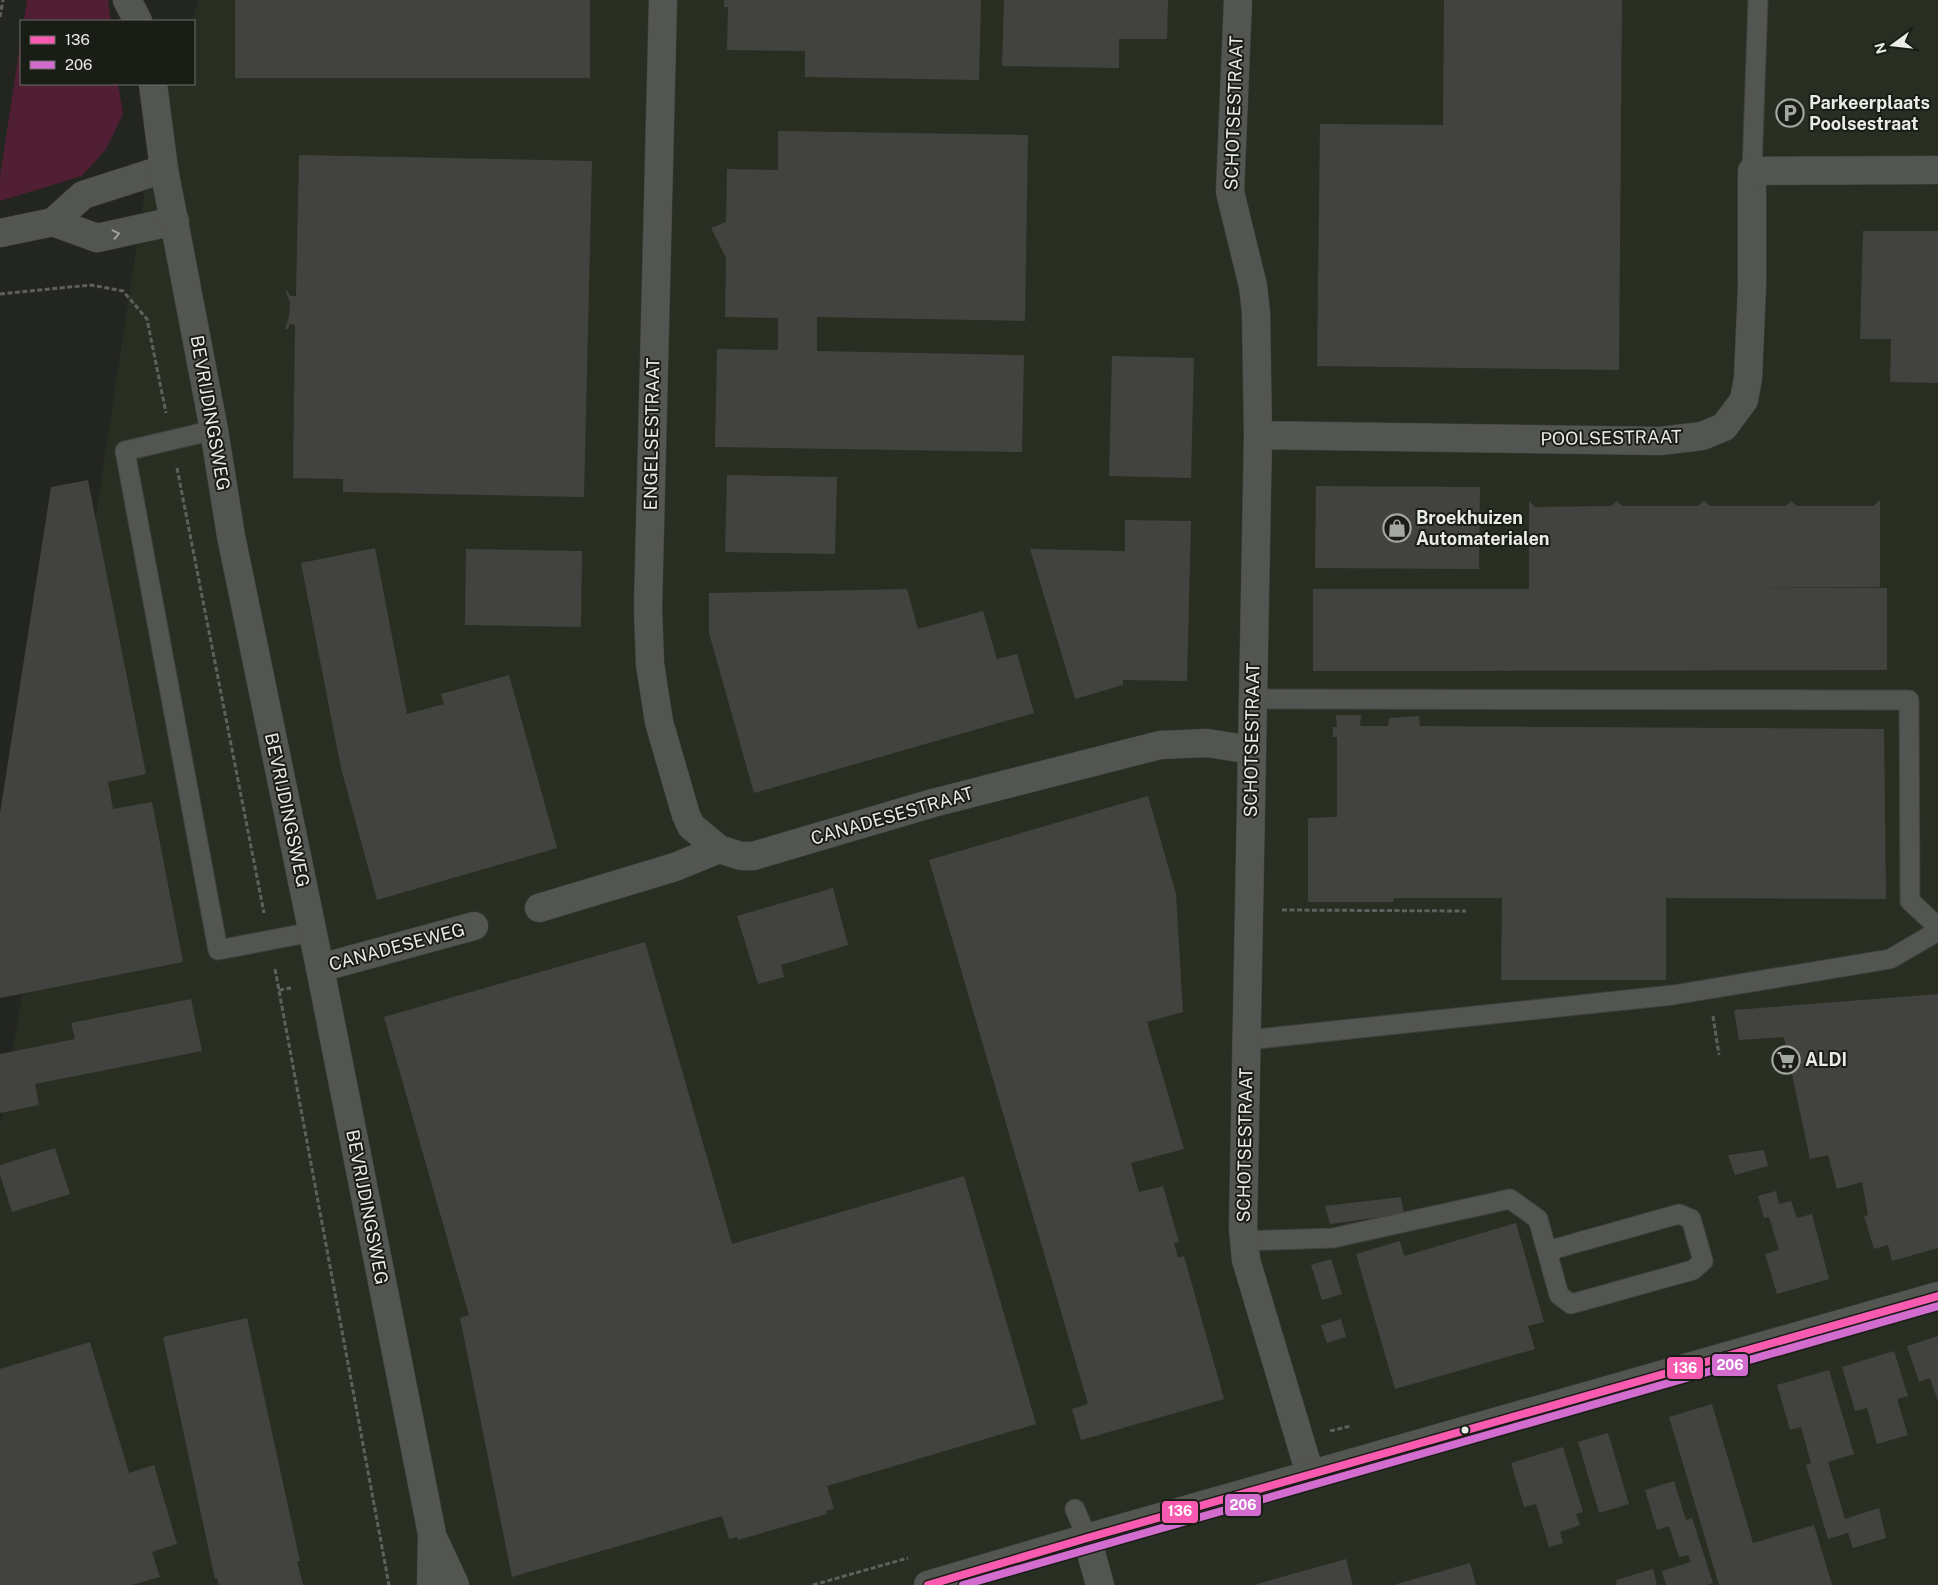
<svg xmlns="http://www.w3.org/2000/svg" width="1938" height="1585" viewBox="0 0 1938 1585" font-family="'Public Sans',sans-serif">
<rect width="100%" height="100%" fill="#232520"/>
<path fill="#292e22" d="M199,0H1938V1585H0V1125L36,912L156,118L169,84H194V21H192Z"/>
<path fill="#511f33" d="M27,0H108L111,21H24Z
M21,38V84H118L123,114L106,149L82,176L0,201V177Z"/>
<path fill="#42433f" d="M235,0H590V78H235Z
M724,0H981L979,80L805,77V51L727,50L728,7H724Z
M1004,0H1168L1167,39H1119V68L1002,66Z
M1444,0H1622L1619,370L1317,366L1320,124L1443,125Z
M778,131L1028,135L1025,321L817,317V351L1024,355L1022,452L715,447L717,349L778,350V318L725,317L726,258L711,228L726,222L727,169L778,170Z
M299,155L592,161L584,497L343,492V479L293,478L295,325L290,324L287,330L285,329L289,316L290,303L286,292L287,290L290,296H296Z
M1863,231H1938V383L1890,382L1891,339H1860Z
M1112,356L1194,358L1191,478L1109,476Z
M727,475L837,477L835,554L725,552Z
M88,480L146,774L108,782L113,809L152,802L183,962L0,998V813L51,487Z
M1316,486L1480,487L1479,569L1315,568Z
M1880,500V587L1737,588H1887V670L1313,671V589H1529V501L1535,507L1611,506L1617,501L1622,506H1698L1704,501L1710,506H1786L1791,501L1797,506H1873Z
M1125,520L1191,521L1187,681L1123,680V685L1075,699L1030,549L1125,551Z
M375,548L407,714L444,704L441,694L509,675L557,848L377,900L341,768L301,563Z
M466,549L582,551L581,627L465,625Z
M907,589L918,629L983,611L997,659L1017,654L1034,713L754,793L709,633V593Z
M1336,715H1361L1360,726H1388L1389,718L1419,716L1420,726L1884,729L1886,899L1666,898V980H1501L1502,898H1394L1393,902H1308V818L1337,817V737H1333V727H1337Z
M1148,796L1176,894L1183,1012L1147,1022L1184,1149L1131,1163L1139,1192L1163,1186L1179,1242L1174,1243L1178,1258L1184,1256L1224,1399L1081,1440L1072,1409L1088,1404L929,860Z
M833,888L848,945L781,965L784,977L758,984L737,916Z
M645,942L732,1244L964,1176L1036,1424L827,1486L834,1509L825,1511L827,1514L738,1540L737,1537L729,1539L722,1516L512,1577L461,1323L460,1318L469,1315L384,1017Z
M1938,994V1248L1892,1261L1888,1245L1874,1249L1864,1216L1868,1215L1862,1182L1837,1189L1828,1155L1810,1159L1784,1037L1739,1040L1734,1010Z
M191,999L202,1051L35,1084L39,1105L0,1113V1054L75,1039L71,1023Z
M55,1148L70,1194L12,1212L0,1175V1165Z
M1764,1150L1768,1166L1735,1175L1728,1155Z
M1776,1191L1779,1204L1791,1201L1797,1218L1812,1214L1829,1279L1777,1294L1765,1254L1779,1250L1769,1217L1764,1218L1758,1196Z
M1401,1197L1404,1214L1330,1224L1325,1206Z
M1516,1223L1544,1322L1528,1326L1535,1349L1395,1389L1356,1254L1400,1241L1404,1256Z
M1331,1259L1342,1294L1322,1300L1311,1265Z
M247,1318L300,1561H297L303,1585H219L217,1578L215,1579L163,1337Z
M1341,1319L1346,1337L1327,1343L1321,1325Z
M1938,1336V1401L1930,1378L1919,1382L1907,1346Z
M90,1342L129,1473L154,1465L177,1544L152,1552L160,1577L132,1585H0V1369Z
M1894,1351L1908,1396L1897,1399L1908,1435L1877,1444L1867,1408L1855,1411L1842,1367Z
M1829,1370L1854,1454L1828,1462L1845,1519L1879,1508L1886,1538L1853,1548L1848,1533L1828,1539L1806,1465L1811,1463L1801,1427L1790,1430L1777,1385Z
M1712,1404L1753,1543L1814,1525L1832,1585H1719L1669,1417Z
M1608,1433L1629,1504L1599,1513L1578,1442Z
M1563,1447L1583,1512L1576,1514L1580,1525L1560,1532L1563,1543L1549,1547L1536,1504L1524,1507L1511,1463Z
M1674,1481L1686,1520L1692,1518L1713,1583L1707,1585H1666L1662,1571L1691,1562L1688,1555L1679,1557L1669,1526L1657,1530L1645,1490Z
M1346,1559L1353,1585H1257V1584Z
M1470,1563L1476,1585H1397V1584Z
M1653,1569L1657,1585H1617L1616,1580Z"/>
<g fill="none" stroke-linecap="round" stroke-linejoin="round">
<g stroke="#40423e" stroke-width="21">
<path id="service" d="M1752,171L1758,0
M214,430L125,451L218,950L312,932
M1254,699L1909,700L1910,901L1938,927
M1247,1040L1673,995L1890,959L1938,931
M1244,1241L1333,1238L1510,1199L1538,1219L1559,1295L1571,1304L1693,1270L1703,1261L1691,1219L1679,1214L1547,1251
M1075,1509L1087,1538"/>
</g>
<g stroke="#40423e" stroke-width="29">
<path id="minor" d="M663,0L648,608L650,664L659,722L686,815L691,826L719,849L741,856H753L933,803L1160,745L1207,743L1252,750
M1238,0L1230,192L1253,286L1256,313L1258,435L1243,1228L1246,1260L1310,1474
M53,222L97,238L175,221
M0,233L53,222L83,195L164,169
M1258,435L1660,441L1702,436L1724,427L1744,400L1748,378L1752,287V171L1938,170
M539,908L675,867L719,849
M320,968L474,926
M1087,1538L1100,1585"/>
</g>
<g stroke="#40423e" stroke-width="29">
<path id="tertiary" d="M928,1585L1087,1538L1938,1296"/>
</g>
<g stroke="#40423e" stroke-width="29">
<path id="secondary" d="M127,0L138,21
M153,84L164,169L214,430L231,536L320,968L432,1534L431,1585
M434,1540L455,1585"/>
</g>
<path stroke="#5f605d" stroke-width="3" stroke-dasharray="5 2.5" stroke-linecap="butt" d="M0,17L3,0
M0,294L91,285L123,291L147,319L166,413
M177,468L264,913
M1282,910L1466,911
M275,969L389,1585
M279,990L291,988
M1713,1016L1719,1055
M1330,1431L1351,1426
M813,1585L908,1558"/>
<use href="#service" stroke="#535551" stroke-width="19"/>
<use href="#minor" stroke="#535551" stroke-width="28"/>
<use href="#tertiary" stroke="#535551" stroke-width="28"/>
<use href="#secondary" stroke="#535551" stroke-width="28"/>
<g stroke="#1a1c16" stroke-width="11">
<path id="bus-1" d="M928,1585L1087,1538L1938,1296"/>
</g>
<g stroke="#1a1c16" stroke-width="11">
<path id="bus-2" d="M963,1585L1938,1306"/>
</g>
<use href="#bus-1" stroke="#f75aaf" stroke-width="8"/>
<use href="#bus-2" stroke="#d26ccf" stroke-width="8"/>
</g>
<defs><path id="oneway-chevron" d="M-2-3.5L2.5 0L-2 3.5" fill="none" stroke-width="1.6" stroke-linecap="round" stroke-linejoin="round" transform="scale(1.25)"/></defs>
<use stroke="#9ea09c" href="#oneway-chevron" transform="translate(116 234) rotate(-13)"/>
<defs>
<g id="parking-ring" transform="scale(1.4375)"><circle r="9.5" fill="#1a1c16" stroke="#a4a6a1" stroke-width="1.5"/><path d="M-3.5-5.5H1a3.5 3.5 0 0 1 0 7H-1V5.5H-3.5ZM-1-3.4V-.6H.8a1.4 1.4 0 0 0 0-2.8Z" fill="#a4a6a1"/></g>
<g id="shop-ring" transform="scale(1.4375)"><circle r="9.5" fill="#1a1c16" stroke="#a4a6a1" stroke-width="1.5"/><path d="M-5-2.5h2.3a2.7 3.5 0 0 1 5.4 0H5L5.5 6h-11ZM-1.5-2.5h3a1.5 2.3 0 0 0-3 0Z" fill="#a4a6a1"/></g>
<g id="supermarket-ring" transform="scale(1.4375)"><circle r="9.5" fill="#1a1c16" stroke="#a4a6a1" stroke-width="1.5"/><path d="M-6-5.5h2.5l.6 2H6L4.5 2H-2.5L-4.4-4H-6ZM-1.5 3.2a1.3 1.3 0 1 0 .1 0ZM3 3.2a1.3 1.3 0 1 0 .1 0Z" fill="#a4a6a1"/></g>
</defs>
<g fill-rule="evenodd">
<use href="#parking-ring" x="1790" y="113"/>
<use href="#shop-ring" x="1397" y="528"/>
<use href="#supermarket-ring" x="1786" y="1060"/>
</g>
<circle fill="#e9ebe6" stroke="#1a1c16" stroke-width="2" cx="1465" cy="1430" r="4.5"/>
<g text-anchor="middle" stroke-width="4" stroke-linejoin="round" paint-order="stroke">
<g font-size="18" font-weight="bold" fill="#e9ebe6" stroke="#1a1c16" text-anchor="start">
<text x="1809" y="109">Parkeerplaats<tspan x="1809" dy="21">Poolsestraat</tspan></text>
<text x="1416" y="524">Broekhuizen<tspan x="1416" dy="21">Automaterialen</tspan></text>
<text x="1805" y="1066">ALDI</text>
</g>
<g font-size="18" fill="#e9ebe6" stroke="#1a1c16">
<text transform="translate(1234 113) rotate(-88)" y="6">SCHOTSESTRAAT</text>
<text transform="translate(210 413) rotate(80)" y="6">BEVRIJDINGSWEG</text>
<text transform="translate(652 434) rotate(-89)" y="6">ENGELSESTRAAT</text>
<text transform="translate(1611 438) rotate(-1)" y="6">POOLSESTRAAT</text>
<text transform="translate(1252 740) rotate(-89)" y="6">SCHOTSESTRAAT</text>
<text transform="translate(287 810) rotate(78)" y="6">BEVRIJDINGSWEG</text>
<text transform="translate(892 816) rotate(-16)" y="6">CANADESESTRAAT</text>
<text transform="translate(397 947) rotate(-15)" y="6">CANADESEWEG</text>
<text transform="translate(1245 1145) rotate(-89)" y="6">SCHOTSESTRAAT</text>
<text transform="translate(367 1207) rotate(79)" y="6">BEVRIJDINGSWEG</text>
</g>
</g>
<g stroke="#1a1c16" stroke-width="2">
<rect x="1711" y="1353" width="38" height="24" rx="5" fill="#d26ccf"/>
<rect x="1666" y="1356" width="38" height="24" rx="5" fill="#f75aaf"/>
<rect x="1224" y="1493" width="38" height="24" rx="5" fill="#d26ccf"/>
<rect x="1161" y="1500" width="38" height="24" rx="5" fill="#f75aaf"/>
</g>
<g font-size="14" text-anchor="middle" font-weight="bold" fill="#fff">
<text x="1730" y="1370">206</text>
<text x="1685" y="1373">136</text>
<text x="1243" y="1510">206</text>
<text x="1180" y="1516">136</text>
</g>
<rect x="20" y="20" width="175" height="65" fill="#1a1c16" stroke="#6d6f69"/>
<rect x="30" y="36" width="25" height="8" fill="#f75aaf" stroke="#6d6f69"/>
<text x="65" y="45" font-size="15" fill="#e9ebe6">136</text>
<rect x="30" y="61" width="25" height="8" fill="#d26ccf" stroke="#6d6f69"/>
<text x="65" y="70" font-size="15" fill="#e9ebe6">206</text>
<g transform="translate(1893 45) rotate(255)" stroke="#1a1c16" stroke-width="4" paint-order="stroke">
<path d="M0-4L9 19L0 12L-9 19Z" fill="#e9ebe6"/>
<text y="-8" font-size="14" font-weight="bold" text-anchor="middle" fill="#e9ebe6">N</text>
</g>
</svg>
